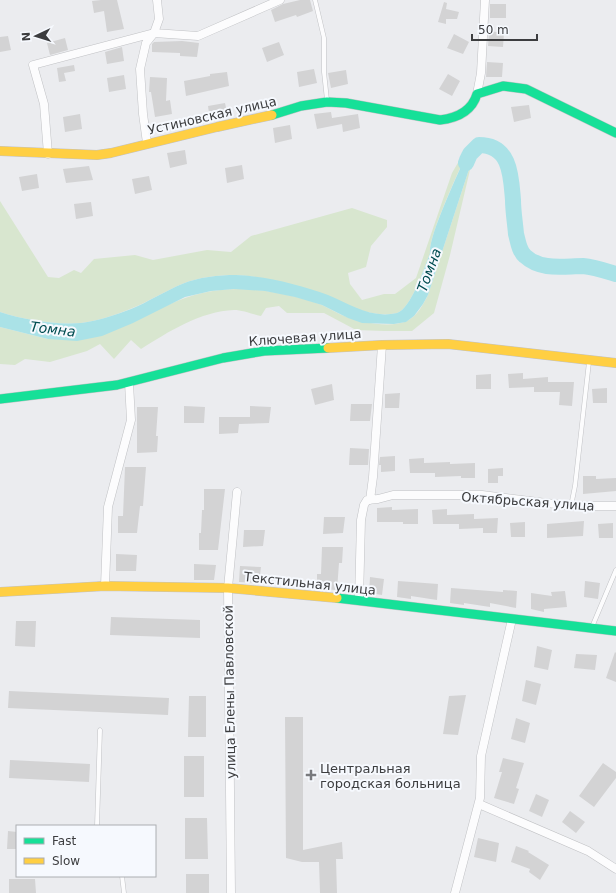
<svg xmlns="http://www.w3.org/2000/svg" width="616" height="893" viewBox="0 0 616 893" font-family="'DejaVu Sans',sans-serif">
<rect width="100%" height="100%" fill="#ebecef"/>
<path fill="#d8e6cf" d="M463,154L466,155C458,173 428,237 430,253C425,266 411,309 397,313C376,318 354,308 335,302C303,291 270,276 236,275C218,275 199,277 182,284C165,291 148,302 130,309C115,315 98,321 81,323C54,325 25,320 0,312V201L48,277L59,278L74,270L81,273L94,259L135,255L153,260L207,250L231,252L251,236L352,208L387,220V227L371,246L366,267L348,273L350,284L362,300L384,294H395L416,278L452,173Z
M473,157L450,255L434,313L412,331H384L356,330L324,313H287L279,306L266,308L261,316C252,314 242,310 234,310C201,311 168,332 141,349L131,340L114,359L100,344L87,351L50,362L25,359L15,365L0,364V327L48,339L168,305C199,290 231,286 266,291C285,294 304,298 322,305C331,309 338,314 347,317C361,323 392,328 407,321C417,316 423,305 428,295Z"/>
<path fill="#aae2e7" d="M466,155L473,157L428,295L423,304L414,316L406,322L394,324L362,323L348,318L322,305L295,297L265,291L234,289L211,291L185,297L133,323L102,336L77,341L48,339L0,327V312C25,320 54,325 81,323C98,321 115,315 131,309C148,302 165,291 182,284C199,277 218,275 236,275C265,276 301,285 328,295C350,304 371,319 397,313C411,309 425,266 430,253C428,237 458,174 466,155Z"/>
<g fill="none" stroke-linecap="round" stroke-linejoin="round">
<path stroke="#aae2e7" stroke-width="16" d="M467,160L469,156L466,163L470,154L479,145C511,145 511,177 513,200C513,211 515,222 516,234C518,241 519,251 525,256C541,271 564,266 583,266C594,267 606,271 616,274"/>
</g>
<path fill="#d3d3d4" d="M101,0H117L124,29L107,32L104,11L94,13L92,1Z
M300,0H310L313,11L297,17L296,15L275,22L271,10L283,4Z
M444,2L447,3L446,9L459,12L457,19H446V24L438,22Z
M490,4H506V18H490Z
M489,31L504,33L503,47L488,46Z
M454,34L469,42L463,54L447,48Z
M8,36L11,50L0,52V37Z
M65,38L68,50L50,55L47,43Z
M182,41L199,43L197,57L180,56V53L152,52V44L154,42Z
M279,42L284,55L267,62L262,48Z
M122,47L124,61L107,64L105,52Z
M487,62L503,63L502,77H486Z
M74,65L75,71L64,73L66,81L59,82L57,68Z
M314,69L317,83L299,87L297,72Z
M346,70L348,84L331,88L328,73Z
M227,72L229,86L186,96L184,81L210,76V74Z
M448,74L460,81L452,96L439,89Z
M124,75L126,89L109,92L107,78Z
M150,77L167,78L166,101L170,100L172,114L155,117L151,92H149Z
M225,103L228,117L210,120L208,106Z
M529,105L531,118L514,122L511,107Z
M331,112L332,118L358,114L360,128L343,132L342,124L317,129L314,114Z
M80,114L82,129L65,132L63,117Z
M290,125L292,139L275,143L273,128Z
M185,150L187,164L170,168L167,153Z
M242,165L244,179L227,183L225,168Z
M89,166L93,180L66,183L63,169Z
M37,174L39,188L22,191L19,177Z
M149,176L152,190L135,194L132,179Z
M91,202L93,216L76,219L74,204Z
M523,373V379L548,377V382H574L572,406L559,405L560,392H534V387L509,388L508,374Z
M491,374V389H476V375Z
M332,384L334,400L315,405L311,389Z
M607,388V403H593L592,389Z
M400,393L399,408H385V394Z
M351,404H372L370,421H350Z
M184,406L205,407L204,423H184Z
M250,406L271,407L269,423L239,424L238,433L219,434V417H250Z
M137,407H158L156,436H158L157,452L137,453Z
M350,448L369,449L368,465H349Z
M395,456V471L381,472V465H379L380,457Z
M424,458V463L450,462V464L475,463V478H461V476L435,477V473H410L409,459Z
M125,467H146L143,506H140L137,533H118V516H123Z
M503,468V476H498V483H488V469Z
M583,476H596V479L616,478V491L583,494Z
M204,489H225L218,550H199V533H201L202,510H204Z
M392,507V510L418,509V524H403V522H377V508Z
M447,509V515L474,514V519L498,518L497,533H483V528L459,529V524H433L432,510Z
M324,517H345L343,533L323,534Z
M584,521L583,536L547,538V524Z
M525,522V537H511L510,523Z
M613,523V538H599L598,524Z
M244,530H265L263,546L243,547Z
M322,547H343L342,563H339L337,590L317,589V574H321Z
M116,554L137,555L136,571H116Z
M194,564L216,565L214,580H194Z
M240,566L261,567L259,583L239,582Z
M370,577L384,579L382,595L369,593Z
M398,581L438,584L437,600L411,596V599L397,597Z
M585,581L600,583L598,599L584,597Z
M451,588L503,592V590L517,591L516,608L490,603V607L464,603V605L450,603Z
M565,591L567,607L544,609V612L531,609V593L552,596L551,592Z
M111,617L200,620V638L110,635Z
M16,621H36L35,647L15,646Z
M537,646L552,650L548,670L534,667Z
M615,652L616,653V682L606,678Z
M576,654L597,655L595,670L574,668Z
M526,680L541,684L536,705L522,701Z
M9,691L169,698L168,715L8,708Z
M466,695L458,735L443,734L449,696Z
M189,696H206V737H188Z
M285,717H303V850L342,842L343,859H336L337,893H320L319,862H302L286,858Z
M516,718L530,723L525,743L511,739Z
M184,756H204V797H184Z
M503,758L524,763L516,788L519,789L514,804L494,798L502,772H499Z
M10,760L90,764L89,782L9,778Z
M603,763L616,772V778L594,807L579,796Z
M536,794L549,800L542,817L529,811Z
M570,811L585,822L576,833L562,822Z
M185,818H207L208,859H185Z
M8,831L17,832V849H7Z
M478,838L499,843L496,862L474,857Z
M516,846L529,851L528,852L549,865L540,880L529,872L530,869L511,862Z
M186,874H209V893H186Z
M9,879H35L36,893H9Z"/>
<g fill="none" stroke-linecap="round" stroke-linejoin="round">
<g stroke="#c1c2c5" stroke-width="5">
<path id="lane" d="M315,0L324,38V72L327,100
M571,506L575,486L589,362
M592,627L616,570
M97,826L100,730
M122,876L124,893"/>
</g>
<g stroke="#c1c2c5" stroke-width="9">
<path id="street" d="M477,94L481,73L485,0
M147,143L143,114L140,69L146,43L154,33L159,19L157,0
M48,154L44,104L33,65L154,33L198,36L280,0
M370,500L373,477L382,345
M105,586L108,507L131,420L129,383
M359,600L361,520L364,505L367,500L378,499L393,495H482L571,506H616
M479,804L588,851L616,869
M231,893L228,588L237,492
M455,893L480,798L481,756L512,619"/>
</g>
<g stroke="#c1c2c5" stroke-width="10">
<path id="fast" d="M272,115L301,106L327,102L346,103L440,120C457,118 472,111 477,94L503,86L526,89L616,133
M0,399L117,385L223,358L264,351L328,348
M337,598L616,631"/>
</g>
<g stroke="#c1c2c5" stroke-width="10">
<path id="slow" d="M0,151L97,155L111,153L217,127L272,115
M328,348L382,345L448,344L616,363
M0,592L105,586L228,588L337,598"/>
</g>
<use href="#lane" stroke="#fcfcfd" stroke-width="4"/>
<use href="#street" stroke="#fcfcfd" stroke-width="8"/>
<use href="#fast" stroke="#16e098" stroke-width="9"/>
<use href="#slow" stroke="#ffcf43" stroke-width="9"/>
</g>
<path fill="#797a7d" stroke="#f6f9fe" stroke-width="1.5" d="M309 769h4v4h4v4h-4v4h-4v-4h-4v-4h4z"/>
<g text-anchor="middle" stroke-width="4" stroke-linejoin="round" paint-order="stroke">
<g font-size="13" fill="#3c3d3f" stroke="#f6f9fe">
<text transform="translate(212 115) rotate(-13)" y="5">Устиновская улица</text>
<text transform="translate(305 337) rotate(-4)" y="5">Ключевая улица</text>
<text transform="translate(528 501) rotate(4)" y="5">Октябрьская улица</text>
<text transform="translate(310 583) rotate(6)" y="5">Текстильная улица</text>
<text transform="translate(229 692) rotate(-91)" y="5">улица Елены Павловской</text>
</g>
<g font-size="13" fill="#3c3d3f" stroke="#f6f9fe" text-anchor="start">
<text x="320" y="773">Центральная<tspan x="320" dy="15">городская больница</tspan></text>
</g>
<g font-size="14" font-style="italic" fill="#004d51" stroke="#f6f9fe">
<text transform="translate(429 270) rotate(-70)" y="5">Томна</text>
<text transform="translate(53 329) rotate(7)" y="5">Томна</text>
</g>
</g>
<rect x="16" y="825" width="140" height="52" fill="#f6f9fe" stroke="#acaeb2"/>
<rect x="24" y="838" width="20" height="6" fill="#16e098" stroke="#acaeb2"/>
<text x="52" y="845" font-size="12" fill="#3c3d3f">Fast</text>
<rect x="24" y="858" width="20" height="6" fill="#ffcf43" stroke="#acaeb2"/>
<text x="52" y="865" font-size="12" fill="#3c3d3f">Slow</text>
<g transform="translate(36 36) rotate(266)" stroke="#f6f9fe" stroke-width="3" paint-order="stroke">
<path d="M0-3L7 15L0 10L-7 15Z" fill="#3c3d3f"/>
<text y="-6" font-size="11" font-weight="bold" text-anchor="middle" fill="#3c3d3f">N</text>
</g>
<path d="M472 34v6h65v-6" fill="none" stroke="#3c3d3f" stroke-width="2"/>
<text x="478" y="34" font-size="12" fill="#3c3d3f" stroke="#f6f9fe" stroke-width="3" paint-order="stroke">50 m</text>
</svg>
